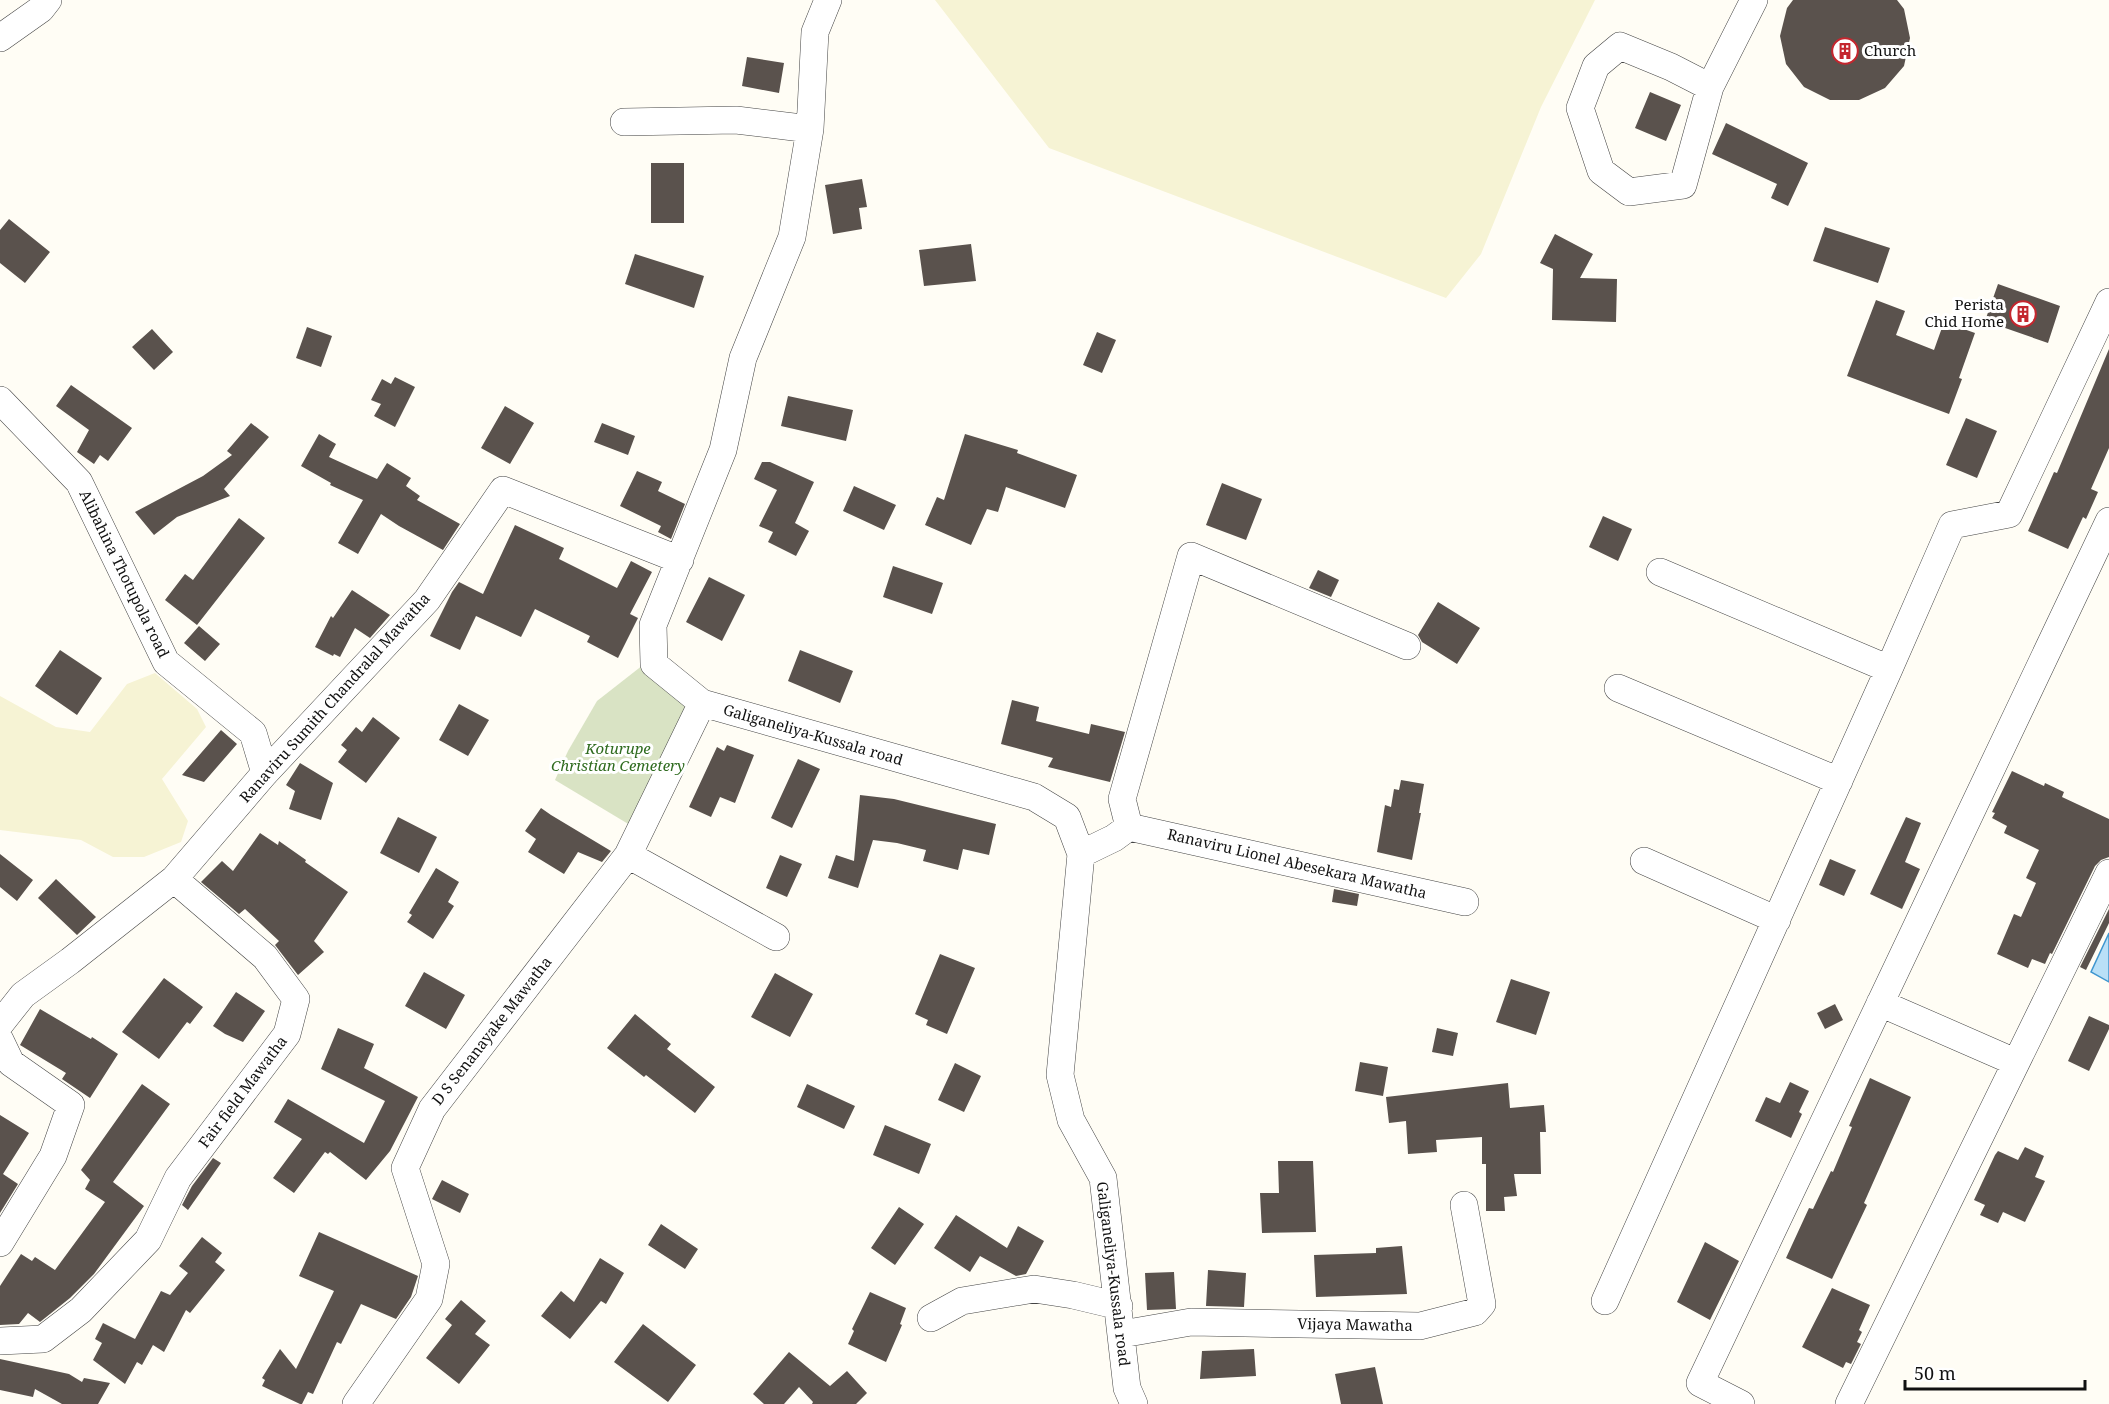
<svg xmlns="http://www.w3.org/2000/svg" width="2109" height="1404" viewBox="0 0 2109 1404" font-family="'Noto Serif',serif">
<rect width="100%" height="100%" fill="#fffdf5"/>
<path fill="#f6f3d4" d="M935,0H1595L1541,107L1481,254L1446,298L1049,148Z
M155,673L197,709L206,727L162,779L188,821L181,842L144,857H113L81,840L0,830V696L56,727L90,732L127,684Z"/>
<path fill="#d9e3c4" d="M643,665L692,709L635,828L555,780L568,751L597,701Z"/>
<path fill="#b9e0f7" stroke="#3f96cf" stroke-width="1.5" d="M2109,933V982L2091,972Z"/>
<path fill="#5a524d" d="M1793,0H1897L1904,9L1910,38L1904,66L1885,88L1859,100H1830L1804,87L1786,64L1780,36L1787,8Z
M747,57L784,63L779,93L742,86Z
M1650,92L1681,105L1666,141L1635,128Z
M1726,123L1808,163L1788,206L1771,198L1777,184L1712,154Z
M651,163H684V223H651Z
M862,179L867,207L859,208L862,229L833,234L825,185Z
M9,219L50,252L25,283L0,263V230Z
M1825,227L1890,248L1878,283L1813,261Z
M1555,234L1593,254L1580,278L1617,279L1616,322L1552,320L1553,269L1540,263Z
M971,244L976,281L924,286L919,250Z
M635,254L704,276L694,308L625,284Z
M1998,284L2060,306L2048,343L1985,321Z
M1876,300L1905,311L1896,335L1934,350L1944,322L1975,333L1959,378L1962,379L1949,414L1847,376Z
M307,327L332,336L321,367L296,358Z
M152,329L173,352L154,370L132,347Z
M1097,332L1116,340L1102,373L1083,365Z
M2109,349V448L2091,489L2098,492L2086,519L2083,517L2068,549L2028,531L2054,472L2057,473Z
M395,377L415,387L395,427L374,416L381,404L371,400L382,379L391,384Z
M71,385L132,428L108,461L100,455L94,464L77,452L89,430L56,406Z
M788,396L853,410L846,441L781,426Z
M505,406L534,423L510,464L481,448Z
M1966,418L1997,431L1977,478L1946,465Z
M251,423L269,437L224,489L230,496L177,517L154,535L135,512L203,476L232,455L227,451Z
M602,423L635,436L628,455L594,442Z
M319,434L336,444L329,457L377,479L387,463L411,478L406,486L420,496L417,500L460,524L443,550L399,526L381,514L358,554L338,543L363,500L330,485L331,483L301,466Z
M965,434L1018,450L1017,453L1077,475L1065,508L1006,487L998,512L987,509L971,545L925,525L937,497L944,500Z
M762,462H770L814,482L795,523L809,531L796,556L768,542L773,532L759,526L777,490L754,479Z
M637,471L662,482L658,491L685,504L671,539L658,532L661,526L620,506Z
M1222,483L1262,499L1246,540L1206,525Z
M854,486L896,505L884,530L843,511Z
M1603,516L1632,529L1618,561L1589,547Z
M239,518L265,538L197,625L165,600L185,574L193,580Z
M515,525L564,548L559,559L617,588L631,561L652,572L630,614L638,618L618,658L587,642L590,636L535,609L521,637L476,616L460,650L430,636L452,592L459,582L483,594Z
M893,566L943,583L932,614L883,597Z
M1318,570L1339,580L1331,597L1309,588Z
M709,577L745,595L722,641L686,622Z
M352,590L390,615L370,638L355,628L340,657L334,654L333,656L315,647L331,616L333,618Z
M1438,602L1480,628L1457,664L1422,642L1418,635Z
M199,626L220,644L205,661L184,643Z
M60,650L102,678L77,715L35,686Z
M800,650L853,671L840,703L788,681Z
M1012,700L1039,707L1036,721L1089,734L1091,724L1125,732L1110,782L1048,767L1053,758L1001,744Z
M459,704L489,720L468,756L439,740Z
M373,717L400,738L366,783L338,762L347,750L341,745L356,727L362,732Z
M221,730L237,744L204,782L182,775Z
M727,745L754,755L735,803L720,797L711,817L689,807L717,747L724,751Z
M798,759L820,769L792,828L771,818Z
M300,763L333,783L321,820L289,809L295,791L286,785Z
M2012,771L2044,786L2045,783L2064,792L2062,797L2109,819V857L2101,860L2095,866L2052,954L2050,953L2045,964L2032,959L2028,968L1997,954L2014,914L2021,917L2036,883L2026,878L2039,850L2004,833L2007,826L1992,818L1995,813L1992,812Z
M1401,780L1424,784L1419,813H1421L1412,860L1377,852L1385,805L1391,807L1394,789L1399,790Z
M860,795L894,799L996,824L989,855L963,849L958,870L923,861L926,850L897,843L873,840L858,888L828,878L836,855L854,861Z
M541,808L551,815L611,851L602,862L578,852L564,874L528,852L536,839L525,831Z
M398,817L437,837L419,873L380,853Z
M1906,817L1921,823L1905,862L1920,869L1902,909L1870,894Z
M260,833L278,845L279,841L306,860L305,862L348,892L314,941L324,952L298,975L275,945L279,941L245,909L239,914L201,882L222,861L233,871Z
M0,854L33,880L17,901L0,887Z
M780,855L802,864L787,897L766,888Z
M1830,859L1856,870L1844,896L1819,885Z
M436,868L459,882L448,902L454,906L433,939L407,922L412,915L409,913Z
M56,879L96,917L77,935L38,898Z
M1334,889L1359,894L1357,906L1332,902Z
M2109,909V923L2086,970L2080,967Z
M940,954L975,968L947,1034L926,1025L928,1020L915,1014Z
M424,972L465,995L446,1029L405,1006Z
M775,973L813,994L790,1037L751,1017Z
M164,978L203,1007L190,1024L187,1022L159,1059L122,1032Z
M1511,979L1550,992L1536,1035L1496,1022Z
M236,992L265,1011L243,1042L225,1034L213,1026Z
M1835,1004L1843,1020L1825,1029L1817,1013Z
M40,1009L91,1039L92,1037L118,1054L90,1098L62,1079L66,1073L20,1045Z
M635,1014L671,1044L667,1049L715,1087L695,1113L646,1075L644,1077L607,1048Z
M2089,1016L2109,1025V1029L2089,1071L2068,1061Z
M338,1028L374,1044L364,1068L418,1097L390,1151L366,1180L330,1152L328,1154L325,1152L294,1193L273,1178L302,1139L274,1122L288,1099L364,1143L385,1101L321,1069Z
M1437,1028L1458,1033L1453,1056L1432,1052Z
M1360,1062L1388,1067L1383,1096L1355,1091Z
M955,1063L981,1076L964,1112L938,1100Z
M1870,1078L1911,1097L1864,1203L1867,1205L1832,1279L1786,1258L1809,1208L1813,1209L1831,1171L1833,1172L1852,1127L1849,1126Z
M1790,1082L1809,1091L1799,1112L1802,1114L1791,1138L1755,1121L1766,1097L1780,1103Z
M1508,1083L1510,1108L1544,1105L1546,1132H1540L1541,1174H1514L1517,1196L1504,1197L1505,1211H1486V1164H1482V1137L1436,1140L1437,1152L1408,1154L1406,1121L1389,1123L1386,1097Z
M142,1084L170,1104L113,1182L144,1206L94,1274L70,1298L40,1322L28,1313L19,1324L0,1325V1286L21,1254L32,1261L35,1257L55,1270L105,1202L85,1189L90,1180L81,1170Z
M807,1084L855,1106L844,1129L797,1107Z
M0,1115L29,1133L3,1174L18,1184L0,1213Z
M885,1125L931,1144L919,1174L873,1155Z
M2025,1147L2044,1156L2035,1177L2045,1181L2025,1222L2003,1212L1998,1223L1980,1215L1985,1205L1974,1200L1995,1155L1998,1151L2018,1160Z
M213,1158L221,1163L188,1210L182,1205L192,1186Z
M1278,1161H1313L1316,1232L1262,1233L1260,1193H1279Z
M442,1180L469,1194L460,1213L432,1199Z
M899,1207L924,1224L895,1265L871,1248Z
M956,1215L1007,1248L1018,1226L1044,1241L1026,1274L1016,1276L980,1256L970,1272L934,1248Z
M661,1224L698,1249L685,1269L648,1245Z
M319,1232L418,1276L411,1297L396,1319L361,1304L341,1344L337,1342L313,1394L308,1392L302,1404H300L262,1386L265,1380L262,1378L280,1349L296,1369L334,1291L299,1276Z
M202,1237L222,1253L215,1262L225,1270L190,1313L186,1310L164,1352L153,1345L142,1365L137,1362L125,1384L93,1360L102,1343L95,1339L103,1323L135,1339L161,1291L170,1295L188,1273L179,1266Z
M1705,1242L1739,1261L1710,1320L1677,1302Z
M1402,1246L1407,1294L1316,1297L1314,1255L1376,1253V1248Z
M600,1258L624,1273L606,1304L601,1301L570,1339L541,1316L561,1291L574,1302Z
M1208,1270L1246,1273L1244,1307L1206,1306Z
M1174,1272L1176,1309L1147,1310L1145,1273Z
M1832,1288L1870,1305L1859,1330L1862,1332L1857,1342L1861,1344L1851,1364L1846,1362L1843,1368L1802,1347Z
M870,1292L906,1308L900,1324L902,1325L886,1362L848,1344L854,1331L852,1329Z
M461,1300L486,1321L475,1334L490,1345L459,1384L426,1358L452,1325L445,1319Z
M643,1324L696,1365L668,1402L614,1362Z
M1254,1349L1256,1376L1200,1379L1202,1351Z
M789,1352L830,1386L847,1371L867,1393L856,1404H812L813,1402L799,1387L784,1404H764L753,1394Z
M0,1359L69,1374L82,1382L84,1378L110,1383L98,1404H62L35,1389L33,1397L0,1390Z
M1375,1367L1383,1404H1341L1335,1374Z"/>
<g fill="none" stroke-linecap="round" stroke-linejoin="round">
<g stroke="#444" stroke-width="28">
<path id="street" d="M828,0L815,32L810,129L792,237L743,358L723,450L653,625L654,664L702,703L1034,797L1067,817L1081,854L1060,1075L1071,1120L1103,1178L1127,1388L1134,1404
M0,38L41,9L48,0
M1710,87L1671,67L1620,46L1596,66L1580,108L1601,171L1629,192L1683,185L1710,87L1754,0
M624,122L736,120L810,129
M0,400L79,482L166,662L253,733L265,773
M1660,572L1889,669
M1618,688L1839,781
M1129,827L1122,799L1191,556L1407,646
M1129,827L1465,902
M1081,854L1114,838L1129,827
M628,855L776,937
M1644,861L1777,920
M1880,1003L2015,1062
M0,1024L23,995L70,961L174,879L265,773L427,600L503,490L680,560
M0,1040L11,1063L71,1105L53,1156L0,1243
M1605,1301L1889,669L1952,525L2009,514L2109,302
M931,1318L962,1301L1034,1289L1073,1295L1119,1306
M1122,1334L1191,1322L1420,1326L1475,1312L1482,1304L1464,1205
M0,1341L43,1339L81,1310L148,1240L178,1178L287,1034L296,999L265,957L174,879
M356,1404L429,1299L436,1264L405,1168L432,1109L628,855L702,703
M1741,1404L1700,1383L2109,521
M1849,1404L2109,873"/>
</g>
<use href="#street" stroke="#fff" stroke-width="27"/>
</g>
<defs>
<g id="building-ring" transform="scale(1.35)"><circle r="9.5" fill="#fff" stroke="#c4262e" stroke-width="1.5"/><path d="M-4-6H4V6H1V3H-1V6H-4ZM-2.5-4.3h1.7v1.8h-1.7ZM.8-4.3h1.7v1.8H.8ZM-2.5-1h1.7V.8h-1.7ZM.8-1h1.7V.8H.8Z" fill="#c4262e"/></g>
</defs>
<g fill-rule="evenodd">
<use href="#building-ring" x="1845" y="51"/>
<use href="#building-ring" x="2023" y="314"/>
</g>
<g text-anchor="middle" stroke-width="6" stroke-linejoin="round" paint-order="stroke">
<g font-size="15" fill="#111" stroke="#fff" text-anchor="start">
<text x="1864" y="56">Church</text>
<text x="2004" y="310" text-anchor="end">Perista<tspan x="2004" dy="17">Chid Home</tspan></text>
</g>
<g font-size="15" fill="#111" stroke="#fff">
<text transform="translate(124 574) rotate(64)" y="5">Alibahina Thotupola road</text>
<text transform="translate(335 698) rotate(-48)" y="5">Ranaviru Sumith Chandralal Mawatha</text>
<text transform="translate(813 735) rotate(16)" y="5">Galiganeliya-Kussala road</text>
<text transform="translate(1297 864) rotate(13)" y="5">Ranaviru Lionel Abesekara Mawatha</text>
<text transform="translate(492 1031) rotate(-52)" y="5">D S Senanayake Mawatha</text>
<text transform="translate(243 1092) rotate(-53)" y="5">Fair field Mawatha</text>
<text transform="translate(1113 1274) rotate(83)" y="5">Galiganeliya-Kussala road</text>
<text transform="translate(1355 1325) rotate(1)" y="5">Vijaya Mawatha</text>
</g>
<g font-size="15" font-style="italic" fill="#2f6b1f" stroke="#fff">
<text x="618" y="754">Koturupe<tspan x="618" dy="17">Christian Cemetery</tspan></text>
</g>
</g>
<path d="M1905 1380v9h180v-9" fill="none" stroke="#111111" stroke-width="3"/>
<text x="1914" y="1380" font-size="18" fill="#111111" stroke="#ffffff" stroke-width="4.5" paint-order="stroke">50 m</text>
</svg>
